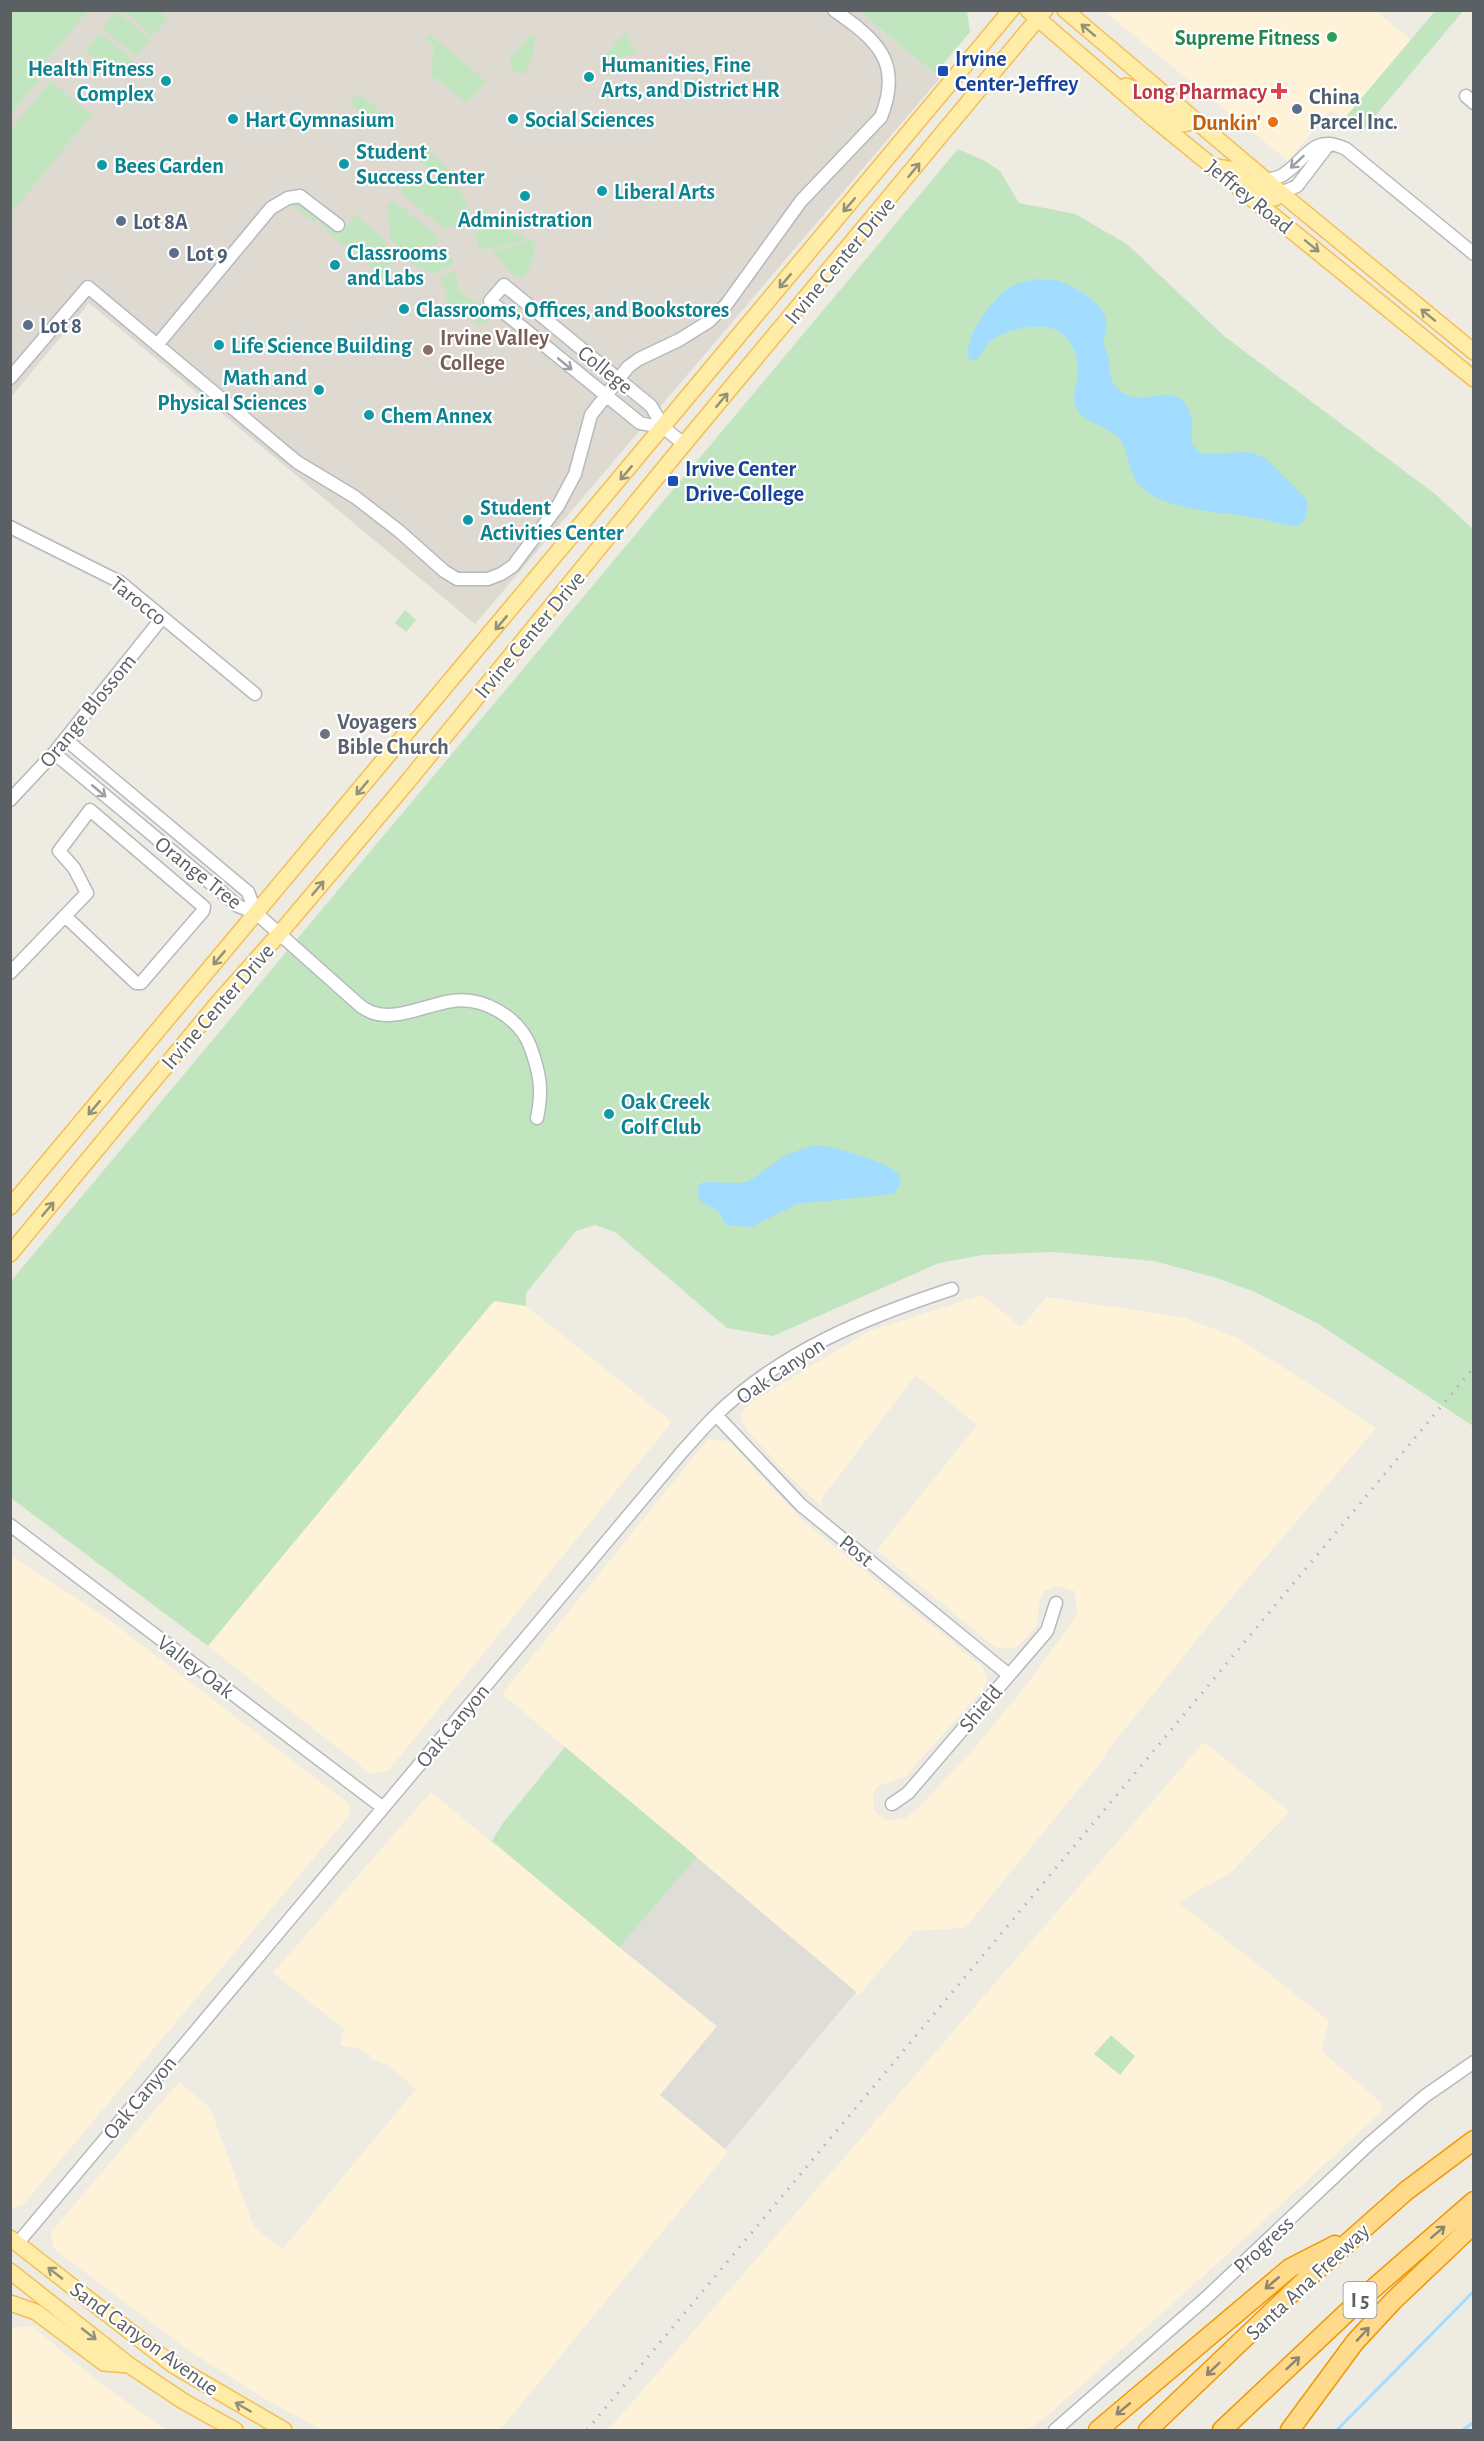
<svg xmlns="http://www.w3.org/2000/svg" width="1484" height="2441" viewBox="0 0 1484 2441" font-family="'Alegreya Sans',sans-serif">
<rect width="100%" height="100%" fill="#eeebe3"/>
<path fill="#fef3d8" d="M1104,11H1376L1411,40L1344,119L1330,110L1288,161Z
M982,1295L1021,1327L1046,1297L1182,1317L1238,1338L1376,1428L1216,1616L1105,1754L1106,1756L965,1928L914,1931L859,1995L502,1694L708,1439L728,1441L804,1522L983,1667L987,1680L984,1688L905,1777L880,1785L873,1792L874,1810L885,1820L903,1819L913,1813L967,1757L1024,1688L1072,1622L1077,1615L1075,1591L1058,1586L1044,1591L1039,1603L1037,1625L1028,1636L1017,1647L1007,1649L995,1647L877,1550L977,1425L916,1375L822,1498V1507L783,1470L748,1431L742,1421V1413L752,1402L869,1331Z
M494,1300L526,1306L672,1422L388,1771L371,1774L208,1646Z
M10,1555L104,1616L349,1804V1816L22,2206L11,2208Z
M1204,1742L1290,1812L1229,1874L1178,1902L1329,2021L1321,2051L1383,2104L1381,2112L1219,2262L1046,2417L1027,2430H608Z
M431,1792L717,2027L660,2095L728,2152L500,2430H322L253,2392L184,2347L53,2248L51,2232L179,2082L210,2108L254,2227L283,2249L416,2089L388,2065L370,2059L371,2055L362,2053L363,2050L340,2045L344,2029L273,1973Z
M32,2326L96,2380L166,2430H11V2328Z"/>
<path fill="#dfddd7" d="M695,1856L856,1992L725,2149L660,2095L717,2026L619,1947Z"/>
<path fill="#dedad1" d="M11,11H859L940,78L475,624L89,303L11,397Z"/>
<path fill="#c1e6bf" d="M10,11H88L45,62L51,67L11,114Z
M117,11L150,39L136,56L102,28Z
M124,11H159L168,18L153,36Z
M859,11H967L970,32L935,74Z
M1435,11H1463L1361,133L1344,119Z
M627,31L629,41L638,53L610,60L605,55Z
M100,33L133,61L119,78L85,50Z
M430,34L486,81L467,103L432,76L431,58L435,52L432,49L434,46L426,39Z
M530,35L535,36L533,55L524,75L513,70L509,60Z
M51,81L92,115L11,213V129Z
M358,93L382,113L374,123L349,103Z
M425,148L456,175L438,176L416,158Z
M958,149L985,161L1000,171L1019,203L1075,214L1127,244L1224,336L1435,494L1473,529V1426L1317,1323L1255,1292L1217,1278L1154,1261L1053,1252L983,1255L939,1263L773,1336L727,1328L615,1232L595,1225L576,1231L526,1293V1306L494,1301L208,1646L11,1498V1281Z
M447,180L461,193L470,209L454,228L448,227L445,230L400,192L406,184Z
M393,200L439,237L437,239L439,244L420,246L405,255L390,238L387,207Z
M293,202H301L340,233L358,214L360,216V219L384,239L397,261L396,264L391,263L382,279L365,260L326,232L327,228H323L320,220L313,221L293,206Z
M482,209L501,219L515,233L527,239L496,248L479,249L475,233L485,229L490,230L489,228L482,227L474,231V222Z
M530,240L535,242C536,253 531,272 522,278C504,274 506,261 491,252Z
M430,254H445L455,261L450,267L433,274L409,262Z
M454,271C457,277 457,288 463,294C474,305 481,298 492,314L489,320L480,325L444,300L448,292L441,284L440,278Z
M405,610L416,620L406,632L395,623Z
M565,1747L697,1857L619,1947L492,1841L502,1824Z
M1111,2035L1135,2056L1120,2075L1094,2054Z"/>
<path fill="#a2dcff" d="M1037,279C1043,280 1050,279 1056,280C1072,284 1102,302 1106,319C1108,327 1104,334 1104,342C1104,349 1108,353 1109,359C1111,372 1108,379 1118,389C1141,413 1180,373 1191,417C1194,426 1190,435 1192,444L1202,454L1249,452L1264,457L1307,500C1309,534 1292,527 1270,521C1231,510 1162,515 1137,482C1127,469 1129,449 1118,437C1103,423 1079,424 1074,401C1073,393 1076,386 1077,378C1080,360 1074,341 1058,331C1042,321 1008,329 993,339C986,343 983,354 976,360H970C959,342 994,296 1010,287C1019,282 1028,281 1037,279Z
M815,1145C829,1145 896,1163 900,1177C903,1184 897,1189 894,1194L797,1204L751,1227L726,1225C723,1221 722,1216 718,1212C707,1201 697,1207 698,1186L703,1182L741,1183L749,1181L788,1154Z"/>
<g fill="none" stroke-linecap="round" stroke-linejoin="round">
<path stroke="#a2dcff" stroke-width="3" d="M1337,2430L1474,2291
M1463,2430L1474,2422"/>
<g stroke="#b6b9be" stroke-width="15">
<path id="minor" d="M1466,96L1474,103
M1265,180C1271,179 1279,178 1284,174C1307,159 1313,133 1346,149L1474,254
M1281,193L1297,186L1329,144
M157,345L271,208L288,198L300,196L338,225
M10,378L88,287L297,462L355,497L399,531L444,571L457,579H488L501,574L513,566L558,506L575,474L591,415L628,367L639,359L679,340L708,322L726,305L801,201L881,117C903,62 877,40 834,10
M664,428L640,423L490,301L504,285L651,406L664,428L684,444
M10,527L120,582L255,694
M65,739L248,892L256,913
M54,753L238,906L256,913L356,1002C360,1006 366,1010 371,1012C394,1022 429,1004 452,1001C484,996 519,1018 530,1046C540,1073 543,1090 537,1118
M10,800L54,753L162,618
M10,973L87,893L74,868L59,851L90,810L204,907L203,911L141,983H136L65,916
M716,1415L801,1505L1009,1675
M10,1525L382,1807
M892,1804L908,1793L1047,1631L1056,1603
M17,2244L681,1453C692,1441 703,1428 715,1416C780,1352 866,1317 952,1289
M1055,2430L1206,2298L1369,2144L1425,2096L1474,2062"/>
</g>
<g stroke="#f3bf57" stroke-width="18">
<path id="major" d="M1028,10L1153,118L1474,379
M1065,10L1281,193L1474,352
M1126,86L1137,90L1183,124L1188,123L1191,117
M1216,167L1235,170L1269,197L1275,198L1281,193
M10,1207L1011,10
M10,1254L217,1004L280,933L405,785L684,444L1045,10
M10,2238L173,2365L284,2430
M10,2271L129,2365L183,2401L235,2430
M10,2303L36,2312L104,2363L129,2365"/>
</g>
<g stroke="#f19800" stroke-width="21">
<path id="highway" d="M1098,2430L1290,2268L1335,2245
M1148,2430L1300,2285L1406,2191L1474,2140
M1222,2430L1359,2301L1474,2201
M1290,2430L1355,2342L1393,2301L1474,2224"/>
</g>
<use href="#minor" stroke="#fff" stroke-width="12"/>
<use href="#major" stroke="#ffeca7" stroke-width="15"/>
<use href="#highway" stroke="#feda8a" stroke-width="18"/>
<path stroke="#b2b3b4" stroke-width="3" stroke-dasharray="1.5 8" stroke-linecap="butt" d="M587,2430L1474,1367"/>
</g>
<defs><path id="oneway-shaft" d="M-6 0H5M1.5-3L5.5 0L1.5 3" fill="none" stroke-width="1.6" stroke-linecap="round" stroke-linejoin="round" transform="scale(1.5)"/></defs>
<g stroke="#94917b">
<use href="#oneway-shaft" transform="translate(1088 30) rotate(-140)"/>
<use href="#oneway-shaft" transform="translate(914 170) rotate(-51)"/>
<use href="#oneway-shaft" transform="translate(849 205) rotate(131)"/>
<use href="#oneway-shaft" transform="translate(1312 246) rotate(39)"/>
<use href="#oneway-shaft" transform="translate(785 281) rotate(130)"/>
<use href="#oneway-shaft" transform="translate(1428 315) rotate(-141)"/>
<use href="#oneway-shaft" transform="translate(722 400) rotate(-50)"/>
<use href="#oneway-shaft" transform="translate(626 473) rotate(130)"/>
<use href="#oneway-shaft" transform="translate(501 623) rotate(130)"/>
<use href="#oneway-shaft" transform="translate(362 788) rotate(130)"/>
<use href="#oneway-shaft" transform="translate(318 888) rotate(-50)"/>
<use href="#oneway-shaft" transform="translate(219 958) rotate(130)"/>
<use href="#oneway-shaft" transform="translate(94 1108) rotate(130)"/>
<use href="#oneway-shaft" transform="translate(48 1209) rotate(-50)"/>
<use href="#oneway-shaft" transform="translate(55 2273) rotate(-142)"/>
<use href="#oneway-shaft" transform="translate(89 2334) rotate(38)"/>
<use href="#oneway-shaft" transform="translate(243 2407) rotate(-150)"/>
</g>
<g stroke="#9da0a2">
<use href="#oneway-shaft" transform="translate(1297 162) rotate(137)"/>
<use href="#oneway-shaft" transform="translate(565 364) rotate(39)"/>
<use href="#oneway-shaft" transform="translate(99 791) rotate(40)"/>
</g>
<g stroke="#8c856f">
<use href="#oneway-shaft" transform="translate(1438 2232) rotate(-41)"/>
<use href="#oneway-shaft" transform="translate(1272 2283) rotate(140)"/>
<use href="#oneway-shaft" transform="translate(1363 2334) rotate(-47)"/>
<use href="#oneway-shaft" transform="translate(1293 2363) rotate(-43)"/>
<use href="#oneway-shaft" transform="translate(1213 2369) rotate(136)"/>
<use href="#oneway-shaft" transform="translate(1123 2409) rotate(140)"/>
</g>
<circle fill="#2e9e5b" stroke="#fff" stroke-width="2" cx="1332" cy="37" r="6"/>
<g fill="#1a4fb4" stroke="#fff" stroke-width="2">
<rect x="937" y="65" width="12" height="12" rx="3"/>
<rect x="667" y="475" width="12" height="12" rx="3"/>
</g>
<g fill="#0f9aa8" stroke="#fff" stroke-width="2">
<circle cx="589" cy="77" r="6"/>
<circle cx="166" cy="81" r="6"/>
<circle cx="233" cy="119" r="6"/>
<circle cx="513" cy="119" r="6"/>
<circle cx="344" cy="164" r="6"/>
<circle cx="102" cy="165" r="6"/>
<circle cx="602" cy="191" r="6"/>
<circle cx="525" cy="196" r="6"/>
<circle cx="335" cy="265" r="6"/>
<circle cx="404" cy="309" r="6"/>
<circle cx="219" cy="345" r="6"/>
<circle cx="319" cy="390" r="6"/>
<circle cx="369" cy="415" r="6"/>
<circle cx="468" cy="520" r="6"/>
<circle cx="609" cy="1114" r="6"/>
</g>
<path fill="#e0444e" stroke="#fff" stroke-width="2" d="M1276 82h6v6h6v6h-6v6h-6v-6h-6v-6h6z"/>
<g fill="#5c6f8a" stroke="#fff" stroke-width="2">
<circle cx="1297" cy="109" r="6"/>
<circle cx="121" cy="221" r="6"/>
<circle cx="174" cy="253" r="6"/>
<circle cx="28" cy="325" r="6"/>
</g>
<circle fill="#e8710a" stroke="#fff" stroke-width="2" cx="1273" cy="122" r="6"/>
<circle fill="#8d6e63" stroke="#fff" stroke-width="2" cx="428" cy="350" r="6"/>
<circle fill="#6b7280" stroke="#fff" stroke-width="2" cx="325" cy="734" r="6"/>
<g text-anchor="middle" stroke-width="4.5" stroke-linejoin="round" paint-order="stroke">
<rect fill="#fff" stroke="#8c9092" stroke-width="1.5" x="1343.5" y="2282" width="33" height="36" rx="4.5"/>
<g font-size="21" font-weight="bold" fill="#5b6064">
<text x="1360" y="2307">I 5</text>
</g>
<g font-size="22" font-weight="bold" fill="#27864d" stroke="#fff" text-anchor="end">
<text x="1320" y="45">Supreme Fitness</text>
</g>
<g font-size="22" font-weight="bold" fill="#164399" stroke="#fff" text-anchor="start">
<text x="955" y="66">Irvine<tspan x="955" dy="25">Center-Jeffrey</tspan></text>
<text x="685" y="476">Irvive Center<tspan x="685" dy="25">Drive-College</tspan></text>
</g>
<g font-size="22" font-weight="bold" fill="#0d838f" stroke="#fff" text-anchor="start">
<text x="601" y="72">Humanities, Fine<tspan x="601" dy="25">Arts, and District HR</tspan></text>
<text x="154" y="76" text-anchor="end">Health Fitness<tspan x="154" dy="25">Complex</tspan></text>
<text x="245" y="127">Hart Gymnasium</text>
<text x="525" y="127">Social Sciences</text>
<text x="356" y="159">Student<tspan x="356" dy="25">Success Center</tspan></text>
<text x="114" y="173">Bees Garden</text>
<text x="614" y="199">Liberal Arts</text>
<text x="525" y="227" text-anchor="middle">Administration</text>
<text x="347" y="260">Classrooms<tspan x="347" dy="25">and Labs</tspan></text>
<text x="416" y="317">Classrooms, Offices, and Bookstores</text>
<text x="231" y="353">Life Science Building</text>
<text x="307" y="385" text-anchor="end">Math and<tspan x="307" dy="25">Physical Sciences</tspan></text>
<text x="381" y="423">Chem Annex</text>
<text x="480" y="515">Student<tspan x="480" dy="25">Activities Center</tspan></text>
<text x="621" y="1109">Oak Creek<tspan x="621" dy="25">Golf Club</tspan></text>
</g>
<g font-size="22" font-weight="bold" fill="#be3a42" stroke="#fff" text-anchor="end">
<text x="1267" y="99">Long Pharmacy</text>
</g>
<g font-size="22" font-weight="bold" fill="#4e5e75" stroke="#fff" text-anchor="start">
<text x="1309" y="104">China<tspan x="1309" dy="25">Parcel Inc.</tspan></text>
<text x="133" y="229">Lot 8A</text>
<text x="186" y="261">Lot 9</text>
<text x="40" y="333">Lot 8</text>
</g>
<g font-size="22" font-weight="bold" fill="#c56008" stroke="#fff" text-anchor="end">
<text x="1261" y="130">Dunkin'</text>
</g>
<g font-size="22" fill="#5b6064" stroke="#fff">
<text transform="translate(1250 196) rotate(39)" y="8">Jeffrey Road</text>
<text transform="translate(839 260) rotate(-50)" y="8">Irvine Center Drive</text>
<text transform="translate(606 369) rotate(39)" y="8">College</text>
<text transform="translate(139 600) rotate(38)" y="8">Tarocco</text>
<text transform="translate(529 634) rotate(-50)" y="8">Irvine Center Drive</text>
<text transform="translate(87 710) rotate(-51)" y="8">Orange Blossom</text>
<text transform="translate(199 872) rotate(38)" y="8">Orange Tree</text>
<text transform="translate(217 1006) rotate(-49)" y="8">Irvine Center Drive</text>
<text transform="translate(780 1370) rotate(-34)" y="8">Oak Canyon</text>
<text transform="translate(857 1550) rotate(39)" y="8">Post</text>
<text transform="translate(196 1666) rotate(37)" y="8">Valley Oak</text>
<text transform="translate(980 1708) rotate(-50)" y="8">Shield</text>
<text transform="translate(452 1725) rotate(-50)" y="8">Oak Canyon</text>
<text transform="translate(139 2097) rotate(-50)" y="8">Oak Canyon</text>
<text transform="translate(1263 2244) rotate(-43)" y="8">Progress</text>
<text transform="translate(1307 2281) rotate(-43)" y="8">Santa Ana Freeway</text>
<text transform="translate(145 2338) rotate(36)" y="8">Sand Canyon Avenue</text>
</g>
<g font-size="22" font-weight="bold" fill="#785e54" stroke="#fff" text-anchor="start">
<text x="440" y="345">Irvine Valley<tspan x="440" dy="25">College</tspan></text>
</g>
<g font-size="22" font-weight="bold" fill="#5b616d" stroke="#fff" text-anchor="start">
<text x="337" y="729">Voyagers<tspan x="337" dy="25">Bible Church</tspan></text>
</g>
</g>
<rect width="1484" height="2441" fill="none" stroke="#5b6064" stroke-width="24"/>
</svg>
